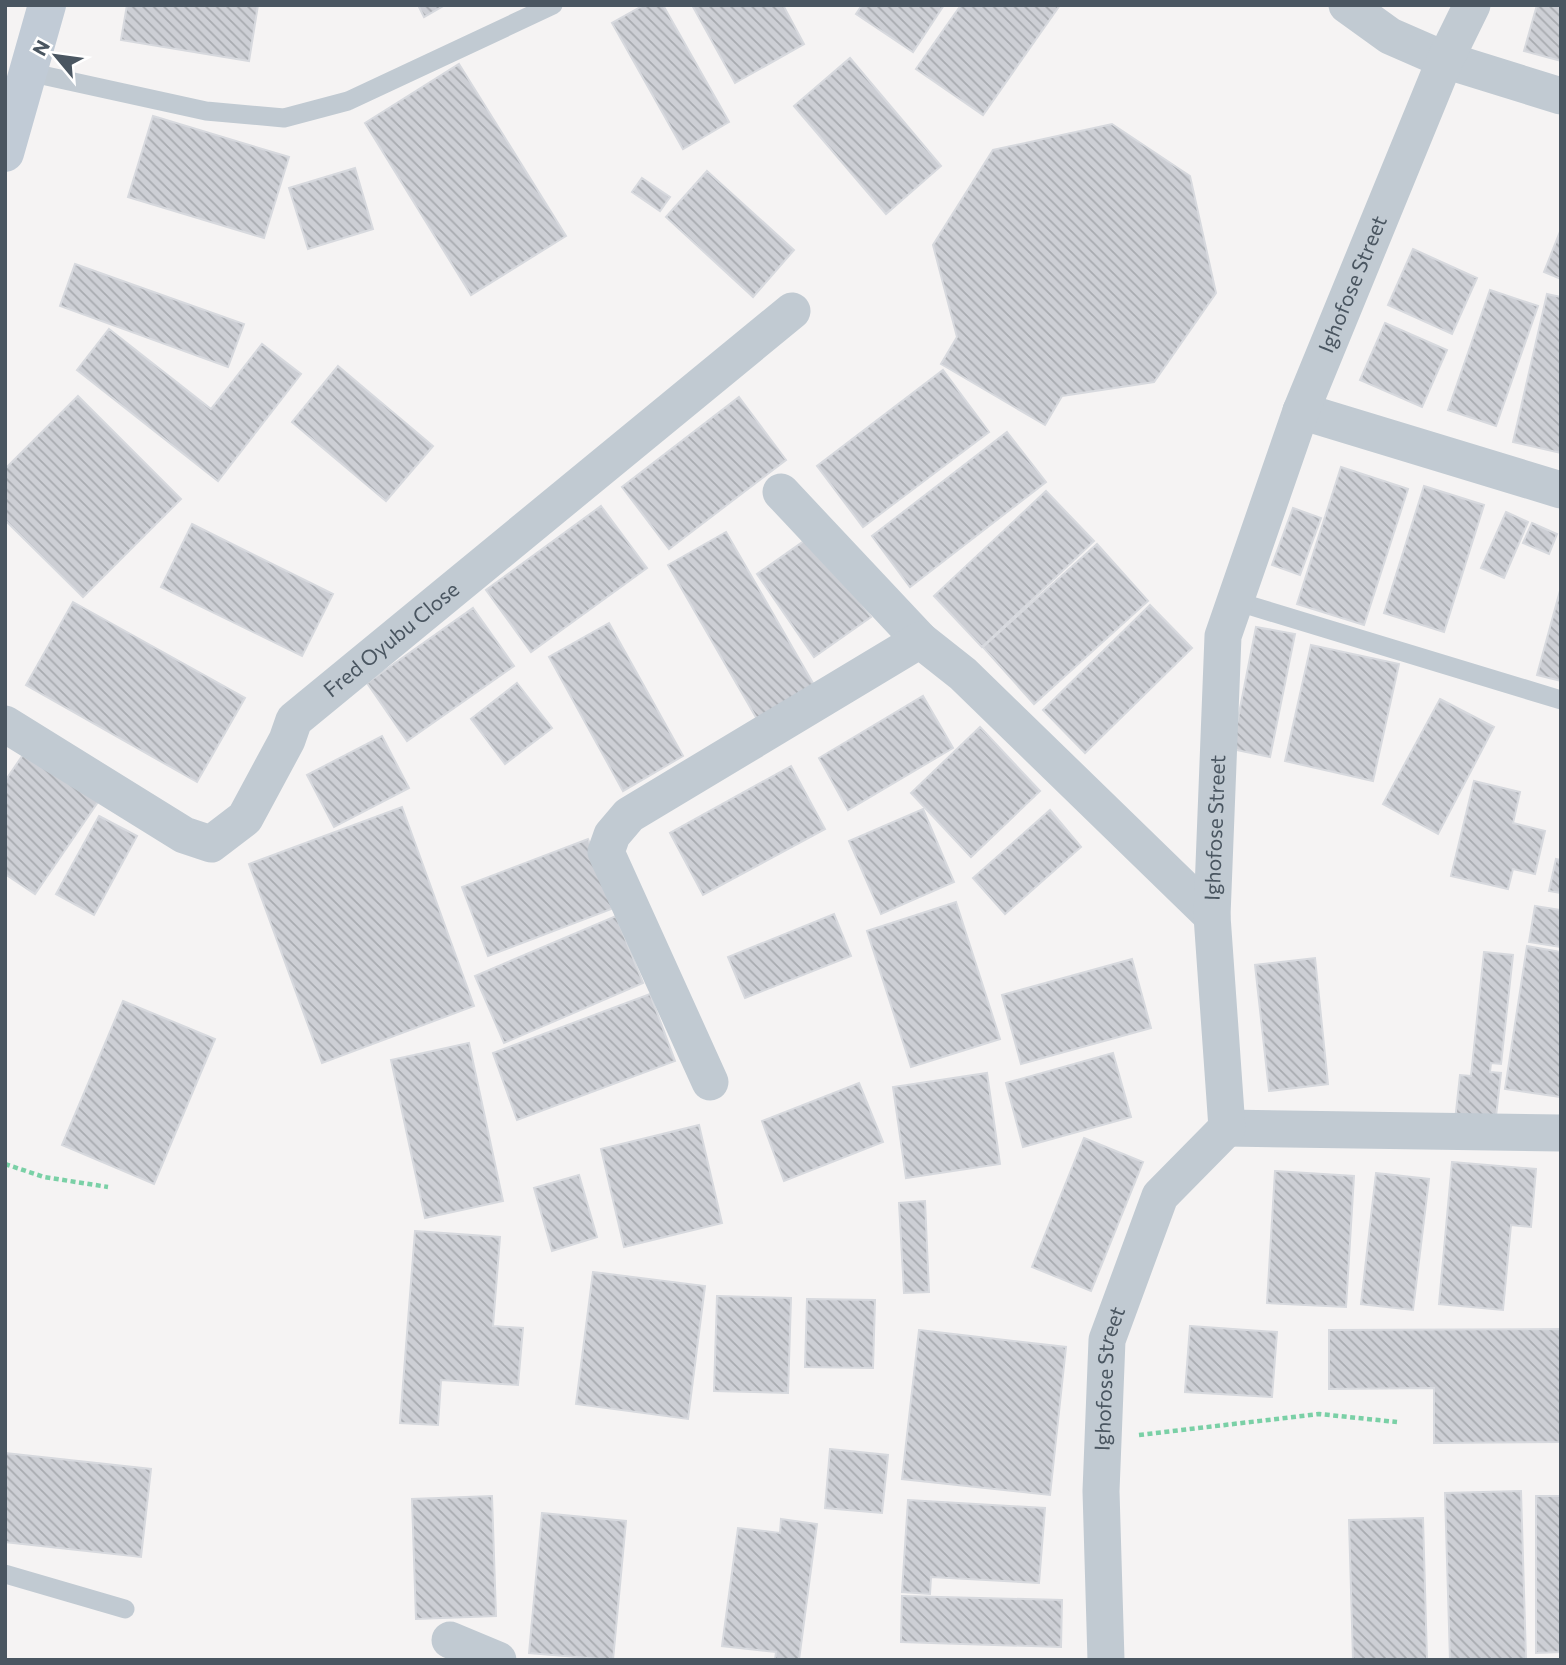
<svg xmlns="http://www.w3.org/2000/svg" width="1566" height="1665" viewBox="0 0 1566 1665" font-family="Commissioner,sans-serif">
<defs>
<pattern id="building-back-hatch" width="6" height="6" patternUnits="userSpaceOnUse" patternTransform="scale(1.75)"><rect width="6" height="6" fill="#cdcfd5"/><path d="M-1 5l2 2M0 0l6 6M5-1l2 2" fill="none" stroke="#a8abb0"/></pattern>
</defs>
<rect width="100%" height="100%" fill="#f5f3f3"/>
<path fill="url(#building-back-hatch)" stroke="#d7d9de" stroke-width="2" d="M127,5H258L249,61L121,40Z
M418,5H445L424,17Z
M644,5H663L729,122L683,149L612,23Z
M692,5H783L804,44L735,83Z
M862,5H944L913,52L856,14Z
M961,5H1060L983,115L916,69Z
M1537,5H1561V61L1524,51Z
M850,58L941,166L886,214L794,106Z
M459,64L566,236L471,295L365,123Z
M153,116L289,157L264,238L128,197Z
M1112,124L1190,176L1216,293L1154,382L1062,396L1045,425L941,364L957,337L933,245L993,150Z
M355,168L373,229L308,249L289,188Z
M707,171L794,250L753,297L666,217Z
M642,178L670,197L660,211L632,192Z
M1561,229V279L1544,272Z
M1413,249L1477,278L1452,334L1388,305Z
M75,264L244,324L228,367L60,306Z
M1490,290L1538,306L1496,426L1448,410Z
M1547,294L1561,297V453L1513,442Z
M1385,323L1447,350L1422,407L1360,380Z
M109,329L211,409L262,344L301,374L218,481L77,370Z
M338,366L433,446L386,501L292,422Z
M943,370L989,432L863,527L817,466Z
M78,396L181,499L83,597L5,520V469Z
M739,397L786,460L669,549L622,487Z
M1007,432L1046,482L910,587L872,536Z
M1341,467L1408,489L1364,625L1297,604Z
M1424,486L1484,505L1444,632L1384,613Z
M1046,491L1094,541L982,647L934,596Z
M601,506L647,568L531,652L486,590Z
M1293,508L1321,518L1300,575L1272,565Z
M1506,512L1528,522L1504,578L1481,568Z
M1532,523L1557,534L1549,554L1523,543Z
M192,524L333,594L302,656L161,587Z
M726,532L814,685L757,719L668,565Z
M814,534L871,617L814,657L757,574Z
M1097,544L1148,601L1034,704L983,647Z
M1561,587V681L1537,675Z
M73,602L245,698L197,782L26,685Z
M1150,605L1192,648L1085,753L1043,710Z
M473,608L514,666L407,741L367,683Z
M609,623L683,756L623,791L549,657Z
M1256,627L1295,634L1270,757L1232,749Z
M1311,645L1399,664L1373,781L1285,761Z
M517,683L552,728L505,764L471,719Z
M923,696L953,748L848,810L819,758Z
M1440,699L1494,727L1438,834L1383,804Z
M980,727L1040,791L971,857L911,793Z
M382,736L409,788L334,827L307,775Z
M27,749L100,799L35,894L5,874V781Z
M791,766L825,829L703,895L670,833Z
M1474,781L1520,792L1513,823L1545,831L1535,874L1513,869L1508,889L1451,876Z
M402,807L474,1006L322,1063L249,864Z
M923,809L954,882L881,914L849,841Z
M1050,810L1081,847L1005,914L973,878Z
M99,816L137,836L94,915L56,894Z
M588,839L614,908L488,956L462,887Z
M1556,859L1561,860V893L1549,891Z
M956,902L1000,1039L911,1067L867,931Z
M1535,906L1561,910V947L1529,942Z
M834,914L851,956L745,998L728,957Z
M616,916L643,983L504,1043L475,976Z
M1527,946L1561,952V1097L1505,1089Z
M1484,952L1513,955L1501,1064L1491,1063L1490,1072L1501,1073L1495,1125L1455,1121L1460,1075L1471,1076Z
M1315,958L1328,1084L1269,1091L1255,965Z
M1132,959L1151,1028L1021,1064L1002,995Z
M650,994L675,1061L517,1120L493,1053Z
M123,1001L215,1039L154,1184L62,1145Z
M469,1043L503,1201L425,1218L391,1060Z
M1113,1053L1131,1117L1023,1147L1006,1083Z
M987,1073L1000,1164L906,1178L893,1087Z
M859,1083L883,1142L784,1181L762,1121Z
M699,1125L722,1223L624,1247L601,1149Z
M1084,1138L1143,1162L1091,1291L1032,1267Z
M1452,1162L1536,1169L1531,1227L1511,1225L1503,1310L1439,1304Z
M1275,1171L1354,1176L1346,1307L1267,1303Z
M1376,1173L1429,1179L1413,1310L1361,1304Z
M579,1175L597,1237L552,1251L534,1188Z
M925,1201L929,1292L904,1293L899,1203Z
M415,1231L500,1237L493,1326L523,1328L518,1385L441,1380L438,1425L400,1423Z
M593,1272L705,1286L688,1419L576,1404Z
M717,1296L791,1298L788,1393L714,1391Z
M807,1299L875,1300L873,1368L805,1367Z
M1190,1326L1277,1332L1272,1397L1185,1392Z
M1561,1329V1442L1434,1443V1388L1329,1389V1330Z
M919,1330L1066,1347L1050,1495L902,1479Z
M830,1449L888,1455L882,1513L825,1508Z
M5,1453L151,1469L141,1557L5,1542Z
M1521,1491L1526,1659L1450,1660L1445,1493Z
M492,1496L496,1616L416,1619L412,1499Z
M1536,1496H1561V1652L1536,1653Z
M908,1500L1045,1508L1039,1583L931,1577L930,1594L902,1592Z
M542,1513L626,1521L613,1660L529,1653Z
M1423,1518L1427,1660H1353L1349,1520Z
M781,1519L817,1524L799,1660H775L776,1652L722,1646L738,1528L780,1533Z
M902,1596L1062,1600L1061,1647L901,1642Z"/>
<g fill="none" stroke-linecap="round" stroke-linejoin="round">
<path stroke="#7ad0a6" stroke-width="4.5" stroke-dasharray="5 3.5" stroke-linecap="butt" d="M5,1164L44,1177L108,1187
M1139,1435L1319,1414L1397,1422"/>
<path stroke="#c1cad2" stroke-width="19" d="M28,72L206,111L284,118L348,101L553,5
M1235,601L1561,700
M5,1574L125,1609"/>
<g stroke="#c1cad2" stroke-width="37">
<path d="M1347,5L1390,36L1445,60L1561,96"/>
<path d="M1301,411L1561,490"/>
<path d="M781,492L920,640"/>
<path id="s1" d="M5,724L184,835L211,844L245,818L287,740L294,720L792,311"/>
<path d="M710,1082L606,852L612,835L629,815L920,640L963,674L1212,916"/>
<path d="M1227,1128L1561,1133"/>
<path d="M450,1640L498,1660"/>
<path id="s2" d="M1106,1660L1101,1491L1107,1340L1160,1196L1227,1128L1212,916L1223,636L1301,411L1445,60L1472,5"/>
</g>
<path stroke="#c1cbd6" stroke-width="38" d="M5,153L47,5"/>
</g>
<g text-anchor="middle" stroke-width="5" stroke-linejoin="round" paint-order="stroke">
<g font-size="21" fill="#4a5661" stroke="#fff">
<text dy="7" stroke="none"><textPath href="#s2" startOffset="1437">Ighofose Street</textPath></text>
<text dy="7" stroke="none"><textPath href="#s1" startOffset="518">Fred Oyubu Close</textPath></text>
<text dy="7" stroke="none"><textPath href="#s2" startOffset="870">Ighofose Street</textPath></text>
<text dy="7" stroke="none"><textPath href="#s2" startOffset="282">Ighofose Street</textPath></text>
</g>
</g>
<rect width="1566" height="1665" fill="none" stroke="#4a5661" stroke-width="14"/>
<g transform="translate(56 56) rotate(299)" stroke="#ffffff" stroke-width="5" paint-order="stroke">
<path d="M0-5L12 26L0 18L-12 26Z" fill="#4a5661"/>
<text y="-10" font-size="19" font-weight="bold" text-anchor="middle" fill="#4a5661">N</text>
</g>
</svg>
